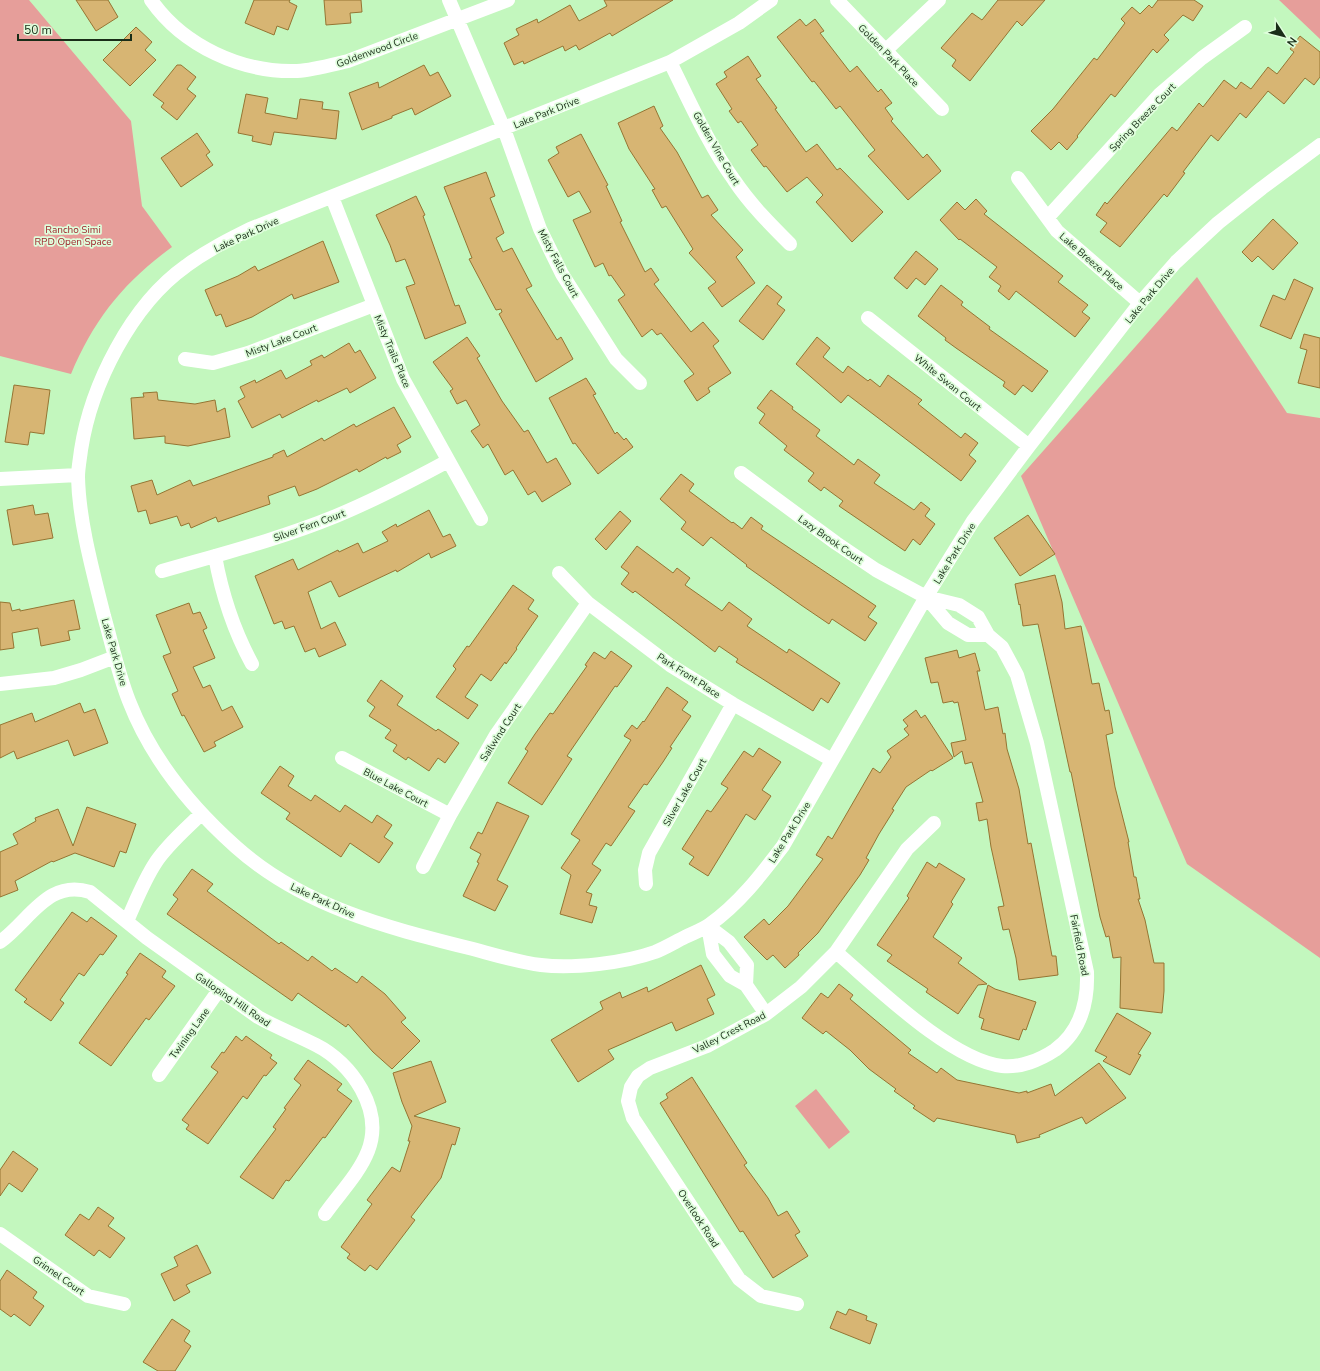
<svg xmlns="http://www.w3.org/2000/svg" width="1320" height="1371" viewBox="0 0 1320 1371" font-family="'Nunito Sans',sans-serif">
<rect width="100%" height="100%" fill="#c3f7be"/>
<path fill="#e69e9a" d="M0,0H29L131,121L142,206L172,247C124,282 94,319 71,374L0,356Z
M1279,0H1320V39Z
M1197,277L1287,413L1320,418V958L1187,864L1021,476Z
M816,1089L850,1132L829,1149L795,1106Z"/>
<path fill="#d7b573" stroke="#957533" d="M76,0H108L118,17L96,31Z
M254,0H290L289,2L297,6L288,30L277,26L274,35L245,23Z
M324,0H361L362,12L350,13L351,23L326,25Z
M604,0H673L612,36L610,33L579,50L576,45L565,51L563,46L524,64L523,61L514,65L504,43L519,35L516,29L537,19L538,23L570,5L579,21L607,6Z
M998,0H1045L1022,26L1017,21L970,81L952,66L956,60L941,48L972,13L982,20Z
M1158,0H1194L1203,6L1193,21L1183,15L1164,35L1169,40L1157,53L1153,49L1115,97L1111,94L1077,136L1078,137L1067,150L1059,142L1051,150L1031,131L1053,109L1094,58L1097,60L1125,23L1121,19L1132,7L1140,14L1149,5L1152,8Z
M800,19L806,26L815,19L824,31L820,33L850,72L857,66L878,92L881,89L892,103L885,108L893,119L891,121L923,158L927,154L941,171L908,200L868,156L875,150L840,106L836,109L814,81L812,82L777,37Z
M136,27L152,42L145,50L156,60L130,86L103,60Z
M1300,36L1320,52V77L1314,85L1305,78L1284,104L1268,91L1246,118L1240,113L1218,141L1211,135L1183,172L1185,173L1167,197L1164,194L1120,247L1100,232L1107,223L1096,215L1105,202L1107,204L1172,127L1177,131L1199,103L1203,107L1224,80L1236,89L1241,82L1251,89L1268,67L1277,74L1294,52L1290,49Z
M748,56L761,76L756,79L777,108L775,109L806,152L817,144L837,170L840,168L883,212L852,242L816,202L823,195L807,177L787,192L766,166L764,167L751,150L758,145L741,121L738,123L729,111L732,109L716,84L727,77L724,72Z
M177,65H181L196,77L187,89L196,96L177,120L161,107L164,103L153,95Z
M424,65L430,76L438,72L451,96L415,115L412,108L392,116V118L362,130L349,93L378,82L379,88Z
M246,94L268,98L265,113L297,119L300,99L323,102L322,109L339,111L336,139L274,132L271,145L252,141L253,136L238,133Z
M654,106L663,126L660,128L677,152L702,198L708,195L718,210L711,215L743,250L736,257L755,283L722,307L708,288L716,282L689,253L693,249L666,206L662,208L652,190L655,189L629,149L618,123Z
M197,133L210,152L206,155L213,165L181,187L161,158Z
M581,134L608,185L606,186L622,221L620,222L645,272L651,268L659,280L654,284L691,332L703,322L719,341L713,346L731,373L708,388L710,392L697,401L684,381L694,374L661,333L657,335L652,329L642,337L618,300L625,295L611,275L609,276L603,263L595,267L573,220L591,212L579,191L568,197L548,160L559,153L556,147Z
M486,172L495,196L490,198L504,233L496,238L503,252L512,248L532,286L526,289L557,340L561,337L573,359L536,382L499,314L502,312L501,309L496,310L469,259L472,258L444,187Z
M416,196L425,215L423,216L455,306L459,305L466,323L425,339L406,287L415,284L405,259L396,262L390,245L376,215Z
M976,199L987,211L984,214L1063,276L1058,282L1088,305L1082,312L1090,318L1075,337L1016,291L1009,300L998,291L1001,286L989,277L997,267L960,239L959,240L940,220L957,202L965,210Z
M1273,219L1298,243L1273,270L1258,256L1252,262L1242,252Z
M323,241L339,282L294,299L292,294L252,317L226,327L221,314L216,316L205,290L238,276L255,266L258,271Z
M916,251L938,269L925,285L916,278L907,289L894,278Z
M1294,279L1313,288L1291,339L1260,326L1273,295L1285,300Z
M767,285L782,297L777,304L785,310L763,340L739,321Z
M941,285L963,302L961,305L990,327L989,329L1048,371L1032,392L1023,385L1015,395L1003,386L1005,382L956,348L945,340L946,338L918,316Z
M1304,334L1320,338V388L1298,383L1307,350L1300,348Z
M467,337L480,356L477,358L502,401L524,432L528,430L547,463L556,458L571,484L542,502L535,491L528,495L513,470L505,475L488,444L483,448L471,431L480,425L466,400L457,404L450,391L453,389L433,362Z
M817,337L830,348L823,357L843,373L848,366L868,381L870,379L880,387L888,375L922,400L918,404L961,438L965,433L978,443L969,455L976,461L961,481L848,395L841,403L796,364Z
M349,343L355,353L360,350L376,378L350,393L347,388L318,402L317,400L282,418L280,414L252,428L238,401L245,397L240,387L255,380L256,383L281,370L286,379L312,365L310,361L322,355L324,358Z
M586,378L596,394L593,395L615,434L617,432L624,440L626,438L633,447L598,474L575,443L573,444L549,398Z
M14,385L50,390L44,434L30,432L28,445L5,442Z
M771,390L793,407L792,409L820,430L816,436L854,465L858,459L880,475L874,483L914,510L921,502L930,509L925,516L935,524L920,545L913,539L905,551L839,506L843,501L824,487L821,491L808,481L814,473L784,450L787,446L759,423L765,414L757,408Z
M157,392L158,400L195,404L215,400L217,412L225,408L230,437L188,446L165,443V436L134,439L131,398L144,397L143,393Z
M394,407L411,437L397,445L401,452L387,459L386,457L359,472L357,469L317,489L299,496L295,486L268,496L270,504L218,522L216,517L191,528L189,523L181,526L177,516L150,524L146,510L138,512L131,486L152,480L157,495L190,480L193,486L273,457V455L284,450L287,457L322,438L324,441L354,424L356,427Z
M681,474L694,484L689,491L732,523L733,522L742,529L751,517L763,526L761,529L876,606L868,617L877,623L865,641L832,619L829,624L801,605L746,566L747,565L711,537L703,546L681,529L686,522L660,499Z
M33,505L35,515L48,513L53,538L13,545L7,510Z
M429,510L443,537L450,534L456,546L431,558L429,553L397,572L396,570L339,597L331,581L308,592L321,629L335,622L346,645L319,657L315,648L305,652L294,626L285,629L282,621L274,624L255,576L293,559L298,570L338,550L339,552L358,543L363,553L388,541L382,532L396,524L397,527Z
M620,511L631,521L606,550L595,539Z
M1028,515L1055,554L1020,576L994,538Z
M637,546L673,573L677,568L690,578L685,585L722,611L729,602L752,619L747,626L787,653L789,649L840,683L828,703L821,698L813,711L736,662L738,659L719,646L715,652L635,591L633,593L621,584L629,573L621,567Z
M1055,575L1062,602L1065,629L1081,626L1092,684L1099,683L1105,711L1109,710L1113,733L1106,735L1115,787L1129,842H1128L1134,877H1136L1140,899H1138L1145,920L1154,963H1164V991L1162,1013L1120,1008L1121,957L1113,958L1109,936L1106,937L1100,917L1071,772H1070L1038,624L1023,626L1020,604L1019,605L1015,584Z
M513,585L534,600L528,609L538,616L516,648L517,649L506,664L505,662L491,681L481,674L465,697L478,705L468,719L436,697L456,669L453,666L467,646L469,647Z
M74,600L80,629L68,631L70,640L41,646L38,628L12,633L14,648L0,650V602L10,603L12,611L20,609V611Z
M189,603L193,614L200,612L207,628L203,630L215,658L193,667L203,688L210,685L222,711L232,706L243,727L214,742L216,746L204,752L184,715L182,716L172,694L178,691L163,656L171,653L156,615Z
M957,650L959,658L975,653L980,671H977L985,710L998,707L1003,734L1005,733L1007,749L1019,789L1028,844L1031,843L1052,956H1056L1058,975L1019,980L1016,958L1009,929L1003,930L998,907L1004,906L991,847L987,819L979,821L976,803L983,802L972,762L965,764L962,751L954,757L951,743L966,740L958,702L954,703L953,701L943,703L938,682L931,683L925,658Z
M611,651L632,666L617,687L615,686L567,756L572,759L542,805L508,783L528,751L525,749L535,734L550,713L553,714L587,666L585,665L594,652L605,659Z
M381,680L403,696L397,705L436,731L438,729L459,743L445,763L438,758L429,771L408,757L406,760L393,751L397,745L385,738L391,730L369,716L375,707L367,701Z
M667,687L688,702L682,710L691,716L670,747L672,748L663,762L647,785L644,784L628,807L635,811L611,846L606,843L592,864L601,870L586,892L592,894L589,905L597,907L592,923L560,914L571,875L561,868L580,840L571,834L631,740L624,736L632,725L637,729L643,721L644,722Z
M80,703L84,713L95,709L108,743L74,756L68,740L17,759L14,751L0,758V725L32,713L35,722Z
M916,710L921,718L925,715L953,758L932,771L931,770L906,787L892,809L894,810L879,834L866,858L869,860L860,875L818,933L798,953L799,955L785,968L773,955L767,960L744,937L764,919L769,925L788,906L823,859L816,855L828,836L832,839L873,768L880,773L891,757L887,751L909,735L904,729L908,726L903,720Z
M759,748L781,762L762,790L771,796L755,820L746,814L708,876L689,864L694,857L682,849L707,810L711,812L728,788L721,784L744,751L753,757Z
M280,766L294,776L288,786L311,801L315,795L340,812L345,805L372,823L377,815L392,825L384,837L393,843L379,863L350,843L341,857L286,819L290,813L261,793Z
M497,802L529,816L497,880L508,886L495,911L463,896L479,863L477,862L481,854L470,848L478,832L482,834Z
M87,807L136,824L126,853L120,851L114,867L75,853L53,862L52,861L15,881L18,890L0,897V852L18,844L13,834L36,821L35,818L58,809L73,846Z
M927,862L936,868L939,863L965,879L951,902L953,904L933,937L962,958L958,963L987,984L978,985L958,1014L926,992L928,989L887,961L892,955L877,945L909,898L907,896Z
M192,869L213,884L207,891L279,944L281,942L308,961L312,956L332,971L335,968L357,983L362,976L385,994L406,1018L401,1022L420,1041L392,1069L373,1052L348,1024L346,1027L298,993L292,1001L167,914L178,899L173,895Z
M72,912L87,922L91,917L117,936L103,955L100,954L84,976L79,973L60,1000L64,1003L51,1021L24,1002L27,999L15,990Z
M140,953L166,971L162,977L175,986L149,1020L146,1018L111,1066L79,1043L128,974L126,973Z
M701,965L715,995L707,999L714,1014L676,1031L672,1022L608,1050L614,1059L578,1082L551,1040L603,1009L600,1002L620,992L622,998L647,987L648,992Z
M839,984L853,995L850,999L911,1050L908,1053L937,1073L941,1068L957,1080L1019,1093L1027,1091V1093L1051,1084L1055,1096L1099,1063L1126,1098L1086,1124L1082,1117L1039,1135L1040,1137L1017,1143L1015,1135L937,1118L934,1122L913,1108L915,1106L894,1091L896,1089L869,1069L850,1050L826,1031L823,1034L802,1018L821,993L828,998Z
M988,985L995,989L1036,1002L1026,1030L1023,1029L1019,1040L981,1029L984,1019L979,1017Z
M1117,1013L1151,1033L1138,1054L1141,1055L1130,1075L1103,1061L1107,1057L1095,1051Z
M236,1036L242,1041L246,1036L272,1055L270,1058L277,1063L266,1076L264,1075L247,1099L243,1096L208,1144L186,1129L189,1125L182,1120L218,1072L211,1067L222,1052L224,1053Z
M308,1060L342,1084L337,1090L352,1101L325,1138L323,1137L289,1181L286,1180L273,1199L240,1177L276,1129L273,1127L286,1109L284,1108L301,1085L294,1079Z
M431,1061L446,1102L414,1116L460,1128L455,1145L452,1144L441,1178L411,1217L415,1220L377,1270L370,1265L365,1271L347,1258L350,1254L341,1247L372,1204L367,1200L392,1167L400,1172L410,1141H408L412,1126L402,1102L393,1073Z
M692,1077L747,1163L744,1165L768,1198L778,1216L787,1211L800,1232L795,1235L808,1256L773,1278L743,1231L740,1232L660,1103L668,1098L666,1094Z
M13,1151L38,1169L22,1192L9,1183L0,1196V1170Z
M98,1207L114,1218L108,1226L125,1238L110,1258L99,1250L94,1256L65,1235L80,1214L89,1220Z
M197,1245L211,1273L186,1285L190,1292L174,1301L161,1274L178,1266L174,1257Z
M7,1270L37,1292L33,1298L44,1306L30,1326L14,1314L11,1317L0,1309V1281Z
M849,1309L867,1316L866,1320L877,1324L870,1344L830,1328L837,1311L846,1315Z
M172,1319L190,1331L184,1341L191,1346L175,1371H158L143,1362Z"/>
<g fill="none" stroke-linecap="round" stroke-linejoin="round">
<path stroke="#fff" stroke-width="14" d="M151,0C183,46 242,73 297,71C314,70 331,65 348,61L508,0
M449,0L504,129L540,229L562,274L616,359L640,383
M771,0L739,23L670,62L250,229C228,240 206,251 186,266C131,305 91,385 81,450C80,459 78,468 78,477C79,522 93,572 104,616C112,644 118,673 129,701C151,758 190,806 236,847C302,906 385,927 469,948C492,954 517,962 541,965C573,969 624,963 655,952C665,948 675,942 685,937C693,933 702,930 709,925C739,904 761,875 783,846L926,597L973,521L1029,446L1140,303L1176,262L1218,223L1262,188L1320,145
M837,0L942,109
M885,51L939,0
M670,62C690,102 708,144 734,180C750,204 770,224 790,244
M1018,178L1057,231L1140,303
M332,197L403,379L481,519
M1048,217L1160,94L1202,58L1245,27
M868,318L1029,446
M185,359L213,363L248,353L374,305
M741,473L836,543L876,570L926,597L959,605L978,617L988,635L1002,647L1017,675L1037,743L1087,972C1088,1001 1081,1031 1055,1050C1040,1060 1020,1068 1002,1066C950,1060 876,986 836,952
M0,479L78,475
M215,556C222,595 233,629 252,664
M162,571C221,554 280,539 336,516C375,500 411,481 448,461
M559,573L588,603L670,665L733,704L832,760
M926,597L948,623L968,635H988
M0,684L54,678L81,670L115,657
M342,758L450,815
M423,867L450,815L496,735L588,603
M646,884L645,870L649,853L733,704
M127,921C136,901 144,880 156,862C168,844 186,829 201,814
M708,926L713,954L730,976L746,985L766,1014
M708,926L729,942L747,965L746,985
M0,942C31,919 48,879 90,892L147,938L258,1017C277,1028 297,1035 316,1045C352,1063 384,1110 368,1151C359,1174 339,1194 325,1214
M159,1075L219,990
M0,1234L88,1296L124,1304
M797,1304L761,1296L739,1279L633,1118L628,1101L631,1087L638,1076L650,1068L707,1046L766,1014L801,987L836,952L907,849L934,823"/>
</g>
<g text-anchor="middle" stroke-width="3.5" stroke-linejoin="round" paint-order="stroke">
<g font-size="10" fill="#192d18" stroke="#dffedc">
<text transform="translate(377 49) rotate(-20)" y="4">Goldenwood Circle</text>
<text transform="translate(889 55) rotate(46)" y="4">Golden Park Place</text>
<text transform="translate(546 112) rotate(-22)" y="4">Lake Park Drive</text>
<text transform="translate(1142 117) rotate(-46)" y="4">Spring Breeze Court</text>
<text transform="translate(717 148) rotate(60)" y="4">Golden Vine Court</text>
<text transform="translate(246 234) rotate(-25)" y="4">Lake Park Drive</text>
<text transform="translate(1092 261) rotate(41)" y="4">Lake Breeze Place</text>
<text transform="translate(559 263) rotate(62)" y="4">Misty Falls Court</text>
<text transform="translate(1149 295) rotate(-50)" y="4">Lake Park Drive</text>
<text transform="translate(281 340) rotate(-21)" y="4">Misty Lake Court</text>
<text transform="translate(393 351) rotate(67)" y="4">Misty Trails Place</text>
<text transform="translate(948 382) rotate(39)" y="4">White Swan Court</text>
<text transform="translate(309 525) rotate(-20)" y="4">Silver Fern Court</text>
<text transform="translate(831 539) rotate(35)" y="4">Lazy Brook Court</text>
<text transform="translate(954 553) rotate(-58)" y="4">Lake Park Drive</text>
<text transform="translate(115 652) rotate(74)" y="4">Lake Park Drive</text>
<text transform="translate(689 675) rotate(33)" y="4">Park Front Place</text>
<text transform="translate(500 732) rotate(-57)" y="4">Sailwind Court</text>
<text transform="translate(396 787) rotate(28)" y="4">Blue Lake Court</text>
<text transform="translate(684 792) rotate(-60)" y="4">Silver Lake Court</text>
<text transform="translate(789 832) rotate(-58)" y="4">Lake Park Drive</text>
<text transform="translate(323 900) rotate(25)" y="4">Lake Park Drive</text>
<text transform="translate(1080 945) rotate(79)" y="4">Fairfield Road</text>
<text transform="translate(233 999) rotate(34)" y="4">Galloping Hill Road</text>
<text transform="translate(729 1032) rotate(-27)" y="4">Valley Crest Road</text>
<text transform="translate(189 1033) rotate(-54)" y="4">Twining Lane</text>
<text transform="translate(699 1218) rotate(57)" y="4">Overlook Road</text>
<text transform="translate(59 1275) rotate(35)" y="4">Grinnel Court</text>
</g>
<g font-size="10" fill="#9d242c" stroke="#dffedc">
<text x="73" y="233">Rancho Simi<tspan x="73" dy="12">RPD Open Space</tspan></text>
</g>
</g>
<g transform="translate(1284 36) rotate(126)" stroke="#dffedc" stroke-width="3" paint-order="stroke">
<path d="M0-3L7 15L0 10L-7 15Z" fill="#192d18"/>
<text y="-6" font-size="11" font-weight="bold" text-anchor="middle" fill="#192d18">N</text>
</g>
<path d="M18 34v6h113v-6" fill="none" stroke="#192d18" stroke-width="2"/>
<text x="24" y="34" font-size="12" fill="#192d18" stroke="#dffedc" stroke-width="3" paint-order="stroke">50 m</text>
</svg>
